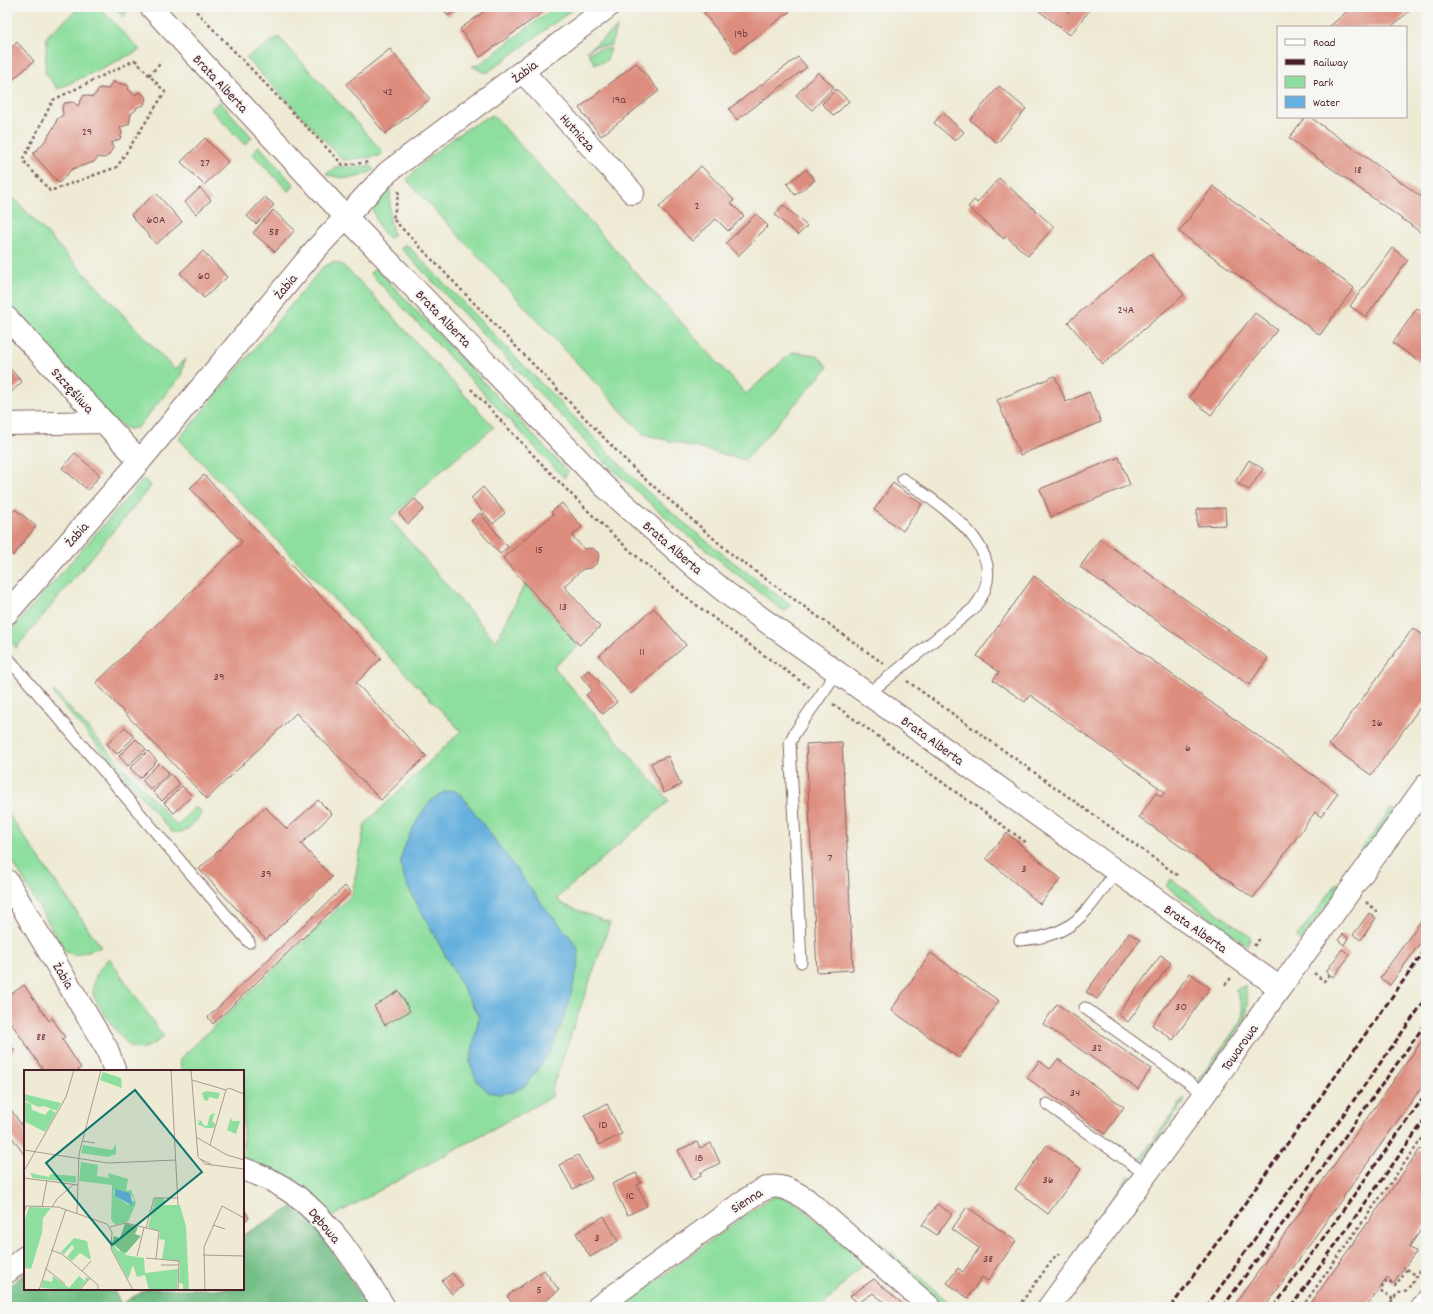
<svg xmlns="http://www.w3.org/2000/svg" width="1433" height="1314" viewBox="0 0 1433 1314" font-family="Dekko,sans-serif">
<rect width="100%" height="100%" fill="#f6f6f2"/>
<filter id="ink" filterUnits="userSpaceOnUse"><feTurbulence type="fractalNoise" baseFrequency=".025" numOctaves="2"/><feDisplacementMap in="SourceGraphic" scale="8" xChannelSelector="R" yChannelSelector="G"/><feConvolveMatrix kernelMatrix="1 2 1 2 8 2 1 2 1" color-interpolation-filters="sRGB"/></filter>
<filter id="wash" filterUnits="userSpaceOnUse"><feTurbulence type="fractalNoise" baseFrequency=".012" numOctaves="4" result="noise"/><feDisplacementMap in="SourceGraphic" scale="16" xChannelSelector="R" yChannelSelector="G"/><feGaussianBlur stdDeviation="0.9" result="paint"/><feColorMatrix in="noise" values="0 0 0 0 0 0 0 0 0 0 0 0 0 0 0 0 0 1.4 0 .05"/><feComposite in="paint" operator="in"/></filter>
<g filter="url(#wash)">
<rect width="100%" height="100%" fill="#eeead4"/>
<path fill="#8edf9f" stroke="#6c7f65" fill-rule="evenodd" d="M80,7H99L140,50L58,89L45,73L47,36Z
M114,7H128L124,18Z
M555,7H576L488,72H483L472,66L480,64Z
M617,28L610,46H596L587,51Z
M279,37L383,152L380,156L343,160L246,58Z
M599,49H611L606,61L595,64L588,53Z
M220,102L252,137L245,145L210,109Z
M493,115L746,394L792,352L817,355L828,367L745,460L643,434L407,180C422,160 470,123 493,115Z
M259,146L294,185L289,192L252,153Z
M371,166L374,170C356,180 345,180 326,174L335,167Z
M390,182V219L393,235L389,239C380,229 374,220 373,206Z
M7,191L175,370L185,359L181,376L137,428L128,429L112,420L7,308Z
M406,244L636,481C685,526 737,566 791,605L786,611L781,609L671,522L609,466L401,248Z
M333,262L343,265L370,292L494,427L433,478L390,519L496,642L525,584L579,645L554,667L669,801L557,898L562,904L610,923L551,1092L553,1096L331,1217L243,1163V1071H181L180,1059L352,895L365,824L461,731L179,439L323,267ZM445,791L570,937L470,1062L479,1017L409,889L403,875L401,862L404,849L428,804Z
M376,268L568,472L564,478L370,273Z
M144,479L151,486L16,648L7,635Z
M54,691L177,826L194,808L200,810L201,814C194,824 185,835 172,832L54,695Z
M1391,809L1395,812L1356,864L1352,862Z
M7,812L101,947L74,955L64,950L7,852Z
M1171,879L1251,937L1247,945L1166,886Z
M1338,882L1341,885L1300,942L1297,938L1298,935Z
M109,958L164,1037C156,1042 143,1052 133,1048C125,1045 93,1001 93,993C92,978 100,968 109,958Z
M1245,986L1248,1002L1246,1019L1201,1081L1199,1079L1242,1020L1243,1010L1236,989Z
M1184,1098V1102L1142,1161L1139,1160Z
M1129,1176L1132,1177L1082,1246L1078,1247Z
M774,1196L788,1198L800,1206L864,1262L822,1307H620L761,1204Z
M825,1205L860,1225L954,1307H941Z"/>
<path fill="#72be86" stroke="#5e6e58" d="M299,1203L335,1255L368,1307H9L7,1288L25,1273V1289H113L121,1304L147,1289H243V1235Z"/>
<path fill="#65b0de" stroke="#586884" d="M454,790L463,797L545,908L570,937L578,949L579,962L568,1006L552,1049L526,1085L513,1092L500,1094L488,1092L476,1080L470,1062L479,1017L409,889C405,881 401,872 401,863C400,850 419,815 428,804C435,797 444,791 454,790Z"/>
<g id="blocks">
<path fill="#dd8d7e" d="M441,7H460L448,16Z
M490,7H550L480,57L460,29Z
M712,7H796L735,53L704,13Z
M1034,7H1061L1068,13L1072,7H1092L1070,35Z
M1352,7H1414L1391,27H1329Z
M17,42L34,61L12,80L7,75V52Z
M390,49L430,99L385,134L346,84Z
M798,57L807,67L737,120L729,109Z
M636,63L659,91L601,136L579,108Z
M818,72L834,87L812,110L796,95Z
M112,82L127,85L129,87L128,89L135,95L138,92L142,93L146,98L144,105L137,107L136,110L131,114L129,124L120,128L122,133L120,139L111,143L113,148L108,156L104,158L98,157L94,162L72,169L59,183L33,154L46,140L55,125L57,119L63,115L62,107L65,103L73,102L78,106L84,95L93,97L100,88L108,89Z
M999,86L1026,109L997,143L970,120Z
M836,89L849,101L834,116L822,104Z
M943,113L964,132L955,141L934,123Z
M1305,117H1310L1426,200V236L1289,138Z
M205,138L228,162L204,185L181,162Z
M701,166L734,200L731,203L744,216L728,231L716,219L692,241L659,207Z
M806,169L815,180L795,195L787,184Z
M999,178L1054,227L1028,256L1006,236L1004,239L968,207L974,200L977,203Z
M1213,186L1354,288L1320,335L1179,232Z
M200,188L211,200L196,214L185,202Z
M156,193L182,222L156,244L131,215Z
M265,197L274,205L256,224L247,216Z
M783,205L807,226L798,235L775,215Z
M273,210L295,230L275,252L253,233Z
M756,214L768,226L738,256L726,243Z
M1392,248L1408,260L1366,317L1350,306Z
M203,251L227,277L204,298L180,273Z
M1150,254L1184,295L1103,364L1068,322Z
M1417,308L1426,314V366L1393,343Z
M1255,313L1277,330L1211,415L1189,397Z
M7,365L22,382L7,396Z
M1055,376L1066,402L1089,392L1101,422L1020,455L997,400Z
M75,453L100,475L88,490L62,468Z
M1119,457L1130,485L1051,517L1040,489Z
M1249,460L1263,469L1249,490L1235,482Z
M204,475L381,659L356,683L426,756L381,800L296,713L207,799L96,683L242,542L190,488Z
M893,483L922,504L903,531L874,510Z
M483,487L505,513L493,524L471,498Z
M415,499L424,509L408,524L399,514Z
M562,503L582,527L572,536L584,549L593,548L599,554L597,563L591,568L583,569L564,586L600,627L579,645L503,558L553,514L551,512Z
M1225,508L1226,525L1197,526V509Z
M15,509L36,526L13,556L7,550V515L10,516Z
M480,513L508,547L500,554L471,521Z
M1100,539L1268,658L1249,685L1080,567Z
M1034,576L1338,793L1321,817L1315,812L1253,898L1139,817L1156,793L1161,797L1165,792L1030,695L1025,702L993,680L999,672L977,656Z
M654,608L686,645L631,694L599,656Z
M1413,628L1426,637V699L1371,775L1329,745Z
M589,670L617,702L603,714L586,695L592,690L581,676Z
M125,727L134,737L117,754L107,744Z
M136,739L146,749L128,766L119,756Z
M842,742L853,970L817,972L806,744Z
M148,751L157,761L140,778L130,768Z
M668,756L681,785L664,793L651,763Z
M159,763L169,773L151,790L142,780Z
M170,774L180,784L162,801L153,792Z
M182,786L192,796L174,813L164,803Z
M318,800L332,814L301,844L332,877L266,940L199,869L265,807L287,829Z
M1007,833L1061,879L1040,904L986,858Z
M345,886L351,892L213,1024L208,1017Z
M1369,913L1376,918L1361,940L1353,935Z
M1426,914V935L1390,985L1380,978Z
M1129,933L1140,940L1097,999L1086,992Z
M1343,934L1348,938L1344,945L1338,940Z
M1342,949L1350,955L1333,977L1326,972Z
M931,953L999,1001L959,1058L891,1010Z
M1161,955L1171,963L1128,1022L1118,1014Z
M1190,973L1210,988L1173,1040L1152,1025Z
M24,985L49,1021L52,1018L65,1037L62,1039L81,1068L77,1071H44L7,1017V997Z
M399,991L410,1011L385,1025L374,1006Z
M1057,1004L1151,1069L1138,1089L1043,1024Z
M1426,1035V1081L1265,1307H1233Z
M7,1042L15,1050L7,1058Z
M1058,1059L1124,1107L1105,1134L1027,1078L1039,1061L1050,1069Z
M7,1104L25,1130V1156L7,1130Z
M607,1104L622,1134L599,1145L584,1115Z
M697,1142L700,1148L711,1143L720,1163L700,1173L701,1176L693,1180L678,1150Z
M1047,1145L1081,1169L1048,1214L1015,1189Z
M1426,1146V1223L1409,1247L1416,1252L1398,1276L1394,1284L1387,1278L1366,1307H1308L1420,1149L1422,1151Z
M578,1155L592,1179L573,1189L559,1165Z
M636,1173L641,1183L637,1185L647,1206L627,1215L612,1184Z
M937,1204L952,1214L937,1235L922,1225Z
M243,1207L249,1218L243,1222Z
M967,1207L1016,1241L988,1281L982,1277L968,1298L947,1283L958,1268L963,1272L979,1248L952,1229Z
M604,1216L618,1241L590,1257L576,1233Z
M544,1270L559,1290L538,1307H515L507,1296Z
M452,1273L463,1286L452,1294L442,1281Z
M874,1279L906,1307H890L873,1293L858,1303L850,1296Z"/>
</g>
</g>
<g filter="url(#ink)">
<use href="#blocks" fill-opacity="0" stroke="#836666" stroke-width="1"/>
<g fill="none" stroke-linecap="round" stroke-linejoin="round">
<g stroke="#836666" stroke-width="13">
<path id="service" d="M7,657L249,942
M868,694L974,608C1019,552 942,507 903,479
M1020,940C1076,936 1085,912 1116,872
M801,962L790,743L794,734L837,672
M1085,1008L1205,1094
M1047,1104L1147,1175
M1416,1307L1426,1293"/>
</g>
<g stroke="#836666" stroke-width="24">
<path id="minor" d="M523,72L633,193
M7,318L140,461
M7,424L102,422
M7,613L140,461L316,249L388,172L608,7
M7,881L107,1049L115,1071
M243,1169C261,1175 280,1184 295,1195C333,1223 359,1268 384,1307
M7,1272L25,1257
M598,1307L744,1201C771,1183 777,1181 806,1199L930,1307
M1049,1307L1205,1094L1280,988"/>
</g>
<g stroke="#836666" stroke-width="24">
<path id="tertiary" d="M151,7L345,216L604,486L696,568L729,595L1280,988L1426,785"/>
</g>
<path stroke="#836666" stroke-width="2.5" stroke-dasharray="3 3" stroke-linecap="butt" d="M192,7L343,165L370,162
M135,60L165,92L117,167L50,191L23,160L53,100Z
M149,75L161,63
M399,191L393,219L637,472L735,557L884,664
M471,389C527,448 581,508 642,561C695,606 752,647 809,687
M907,681L1180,877
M833,704L1027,843
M1366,902L1376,911L1373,915
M1254,946L1261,937
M1314,973L1324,981L1330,974
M1225,985L1231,978
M1423,1227L1426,1229
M1407,1269L1417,1276
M1393,1299L1380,1290L1387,1281L1395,1286L1407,1269L1404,1267
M1018,1307L1056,1255L1063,1254
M1302,1307L1426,1133
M1387,1307L1397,1294L1407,1290L1426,1262"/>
<use href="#service" stroke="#fff" stroke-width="11"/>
<use href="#minor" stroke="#fff" stroke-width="22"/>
<use href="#tertiary" stroke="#fff" stroke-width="22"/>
<path stroke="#4a1f2b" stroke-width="3" stroke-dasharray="6 3" stroke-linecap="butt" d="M1171,1307L1426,949
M1206,1307L1426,999
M1223,1307L1426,1023
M1274,1307L1426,1094
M1291,1307L1426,1118"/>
</g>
</g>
<g text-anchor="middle" stroke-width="4" stroke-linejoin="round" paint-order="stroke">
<g font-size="12" fill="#6f3a40">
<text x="741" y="37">19b</text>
<text x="388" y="95">42</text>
<text x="619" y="103">19a</text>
<text x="87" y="135">29</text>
<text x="205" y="166">27</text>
<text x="1358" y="173">18</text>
<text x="697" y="209">2</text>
<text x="156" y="223">60A</text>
<text x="274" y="235">58</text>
<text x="204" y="279">60</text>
<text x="1126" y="313">24A</text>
<text x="539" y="553">15</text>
<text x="563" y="610">13</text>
<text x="642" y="655">11</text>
<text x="219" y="680">39</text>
<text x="1377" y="726">26</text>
<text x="1188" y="751">6</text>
<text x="830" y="861">7</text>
<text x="1024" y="872">3</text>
<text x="266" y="877">39</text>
<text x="1181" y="1010">30</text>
<text x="41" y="1040">88</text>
<text x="1097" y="1051">32</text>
<text x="1075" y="1096">34</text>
<text x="603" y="1128">1D</text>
<text x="699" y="1161">1B</text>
<text x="1048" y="1183">36</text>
<text x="630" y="1199">1C</text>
<text x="597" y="1241">3</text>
<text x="988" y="1262">38</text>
<text x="539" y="1293">5</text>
</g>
<g font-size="14" fill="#4a1f2b" stroke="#f6f6f2">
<text transform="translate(524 71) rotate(-37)" y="5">Żabia</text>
<text transform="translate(221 83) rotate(47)" y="5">Brata Alberta</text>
<text transform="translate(578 132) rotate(48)" y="5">Hutnicza</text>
<text transform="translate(285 286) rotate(-50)" y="5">Żabia</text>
<text transform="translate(444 318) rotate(46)" y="5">Brata Alberta</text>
<text transform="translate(73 390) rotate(48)" y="5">Szczęśliwa</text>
<text transform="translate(76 534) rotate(-49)" y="5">Żabia</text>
<text transform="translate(673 547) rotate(41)" y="5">Brata Alberta</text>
<text transform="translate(933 740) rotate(36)" y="5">Brata Alberta</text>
<text transform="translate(1196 928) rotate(35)" y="5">Brata Alberta</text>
<text transform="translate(64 975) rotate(59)" y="5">Żabia</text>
<text transform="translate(1239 1047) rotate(-55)" y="5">Towarowa</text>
<text transform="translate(746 1200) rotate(-33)" y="5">Sienna</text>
<text transform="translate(325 1225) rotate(50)" y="5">Dębowa</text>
</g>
</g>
<g transform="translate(24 1070)">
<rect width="220" height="220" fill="#eeead4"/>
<path d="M79,2L97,8L98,18L76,10ZM182,21L196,23L194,29L185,27L184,31L180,30L178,23ZM0,24L37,33L33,41L20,36L14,37L0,30ZM0,32L7,34L8,40L21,45L26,39L32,43L21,62L0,51ZM191,43L188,52L191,53L190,58H182L173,54L176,52L172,50L178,51L179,55L183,56L186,45ZM207,47L208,51H216L212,64L203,60ZM92,74V84L84,87L57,83L59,75L88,80ZM57,92L74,95L73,106L85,108L84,103L104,109L102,121L107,120L112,133L104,152L92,155L87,150L88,115L55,111ZM90,120L106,123L110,130L105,135L91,126ZM6,103L25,107L26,104L52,106V113L9,108ZM131,128H140V135H156L162,157L165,220H159V214L155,213L156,192L138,189L141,170L135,169L136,162L124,157ZM5,137L27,138L19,148L18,163L7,199L0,198V152ZM50,168L63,171L67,190L56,183L48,191L43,187L50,178L48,175L40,184L37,182ZM88,173L94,181L103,182L101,185L120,188L121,203L154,199L153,220H125L121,205L113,207L109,195L104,209L87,178ZM29,206L45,218L55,206L61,211L62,207L65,208L55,220L17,218L19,210L28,212Z" fill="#8edf9f" fill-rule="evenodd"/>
<path d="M101,153L114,157L111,164L117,166L103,182H98L88,173L90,166L96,168Z" fill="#72be86"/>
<path d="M91,119L106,123L109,136L91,126Z" fill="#65b0de"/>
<path fill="none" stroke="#ac9990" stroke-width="1" d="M147,0L154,135M167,0L174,87L181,94L220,99M168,10L202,20M202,20L205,18L220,24M172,67L203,85L220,90M58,71L71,73M186,75L202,20M0,80L84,93L152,90M176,89L187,94M0,101L42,27L50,0M0,108L54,115M18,137L23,110M28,137L33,129L50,114M53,143L55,84L77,0M0,144L2,136L34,137L83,154L88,162L87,179L109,220M189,155L201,159M86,157L102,153L135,161L132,189M122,158L130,128H154M27,180L38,184L58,201L74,215V220M179,185L220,186M113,186L120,158M122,188L155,191L154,220M137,195H155M21,198L41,214M58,201L67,191M15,220L42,139M56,220L66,208M181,220L180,177L198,136L220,148"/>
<path fill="#0f766e" fill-opacity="0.15" stroke="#0f766e" stroke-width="2" d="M111,20L178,102L88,175L22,93Z"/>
<rect width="220" height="220" fill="none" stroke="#4a1f2b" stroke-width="2"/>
</g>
<rect width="1433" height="1314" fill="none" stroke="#f6f6f2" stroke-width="24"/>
<rect x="1277" y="26" width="130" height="92" fill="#f6f6f2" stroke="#b1a0a2"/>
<rect x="1285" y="39" width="20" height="6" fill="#ffffff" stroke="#b1a0a2"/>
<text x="1313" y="46" font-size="12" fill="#4a1f2b">Road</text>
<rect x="1285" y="59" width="20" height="6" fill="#4a1f2b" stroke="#b1a0a2"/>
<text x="1313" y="66" font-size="12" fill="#4a1f2b">Railway</text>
<rect x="1285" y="76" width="20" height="12" fill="#8edf9f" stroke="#b1a0a2"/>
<text x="1313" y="86" font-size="12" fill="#4a1f2b">Park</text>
<rect x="1285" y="96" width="20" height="12" fill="#65b0de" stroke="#b1a0a2"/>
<text x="1313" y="106" font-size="12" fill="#4a1f2b">Water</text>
</svg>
